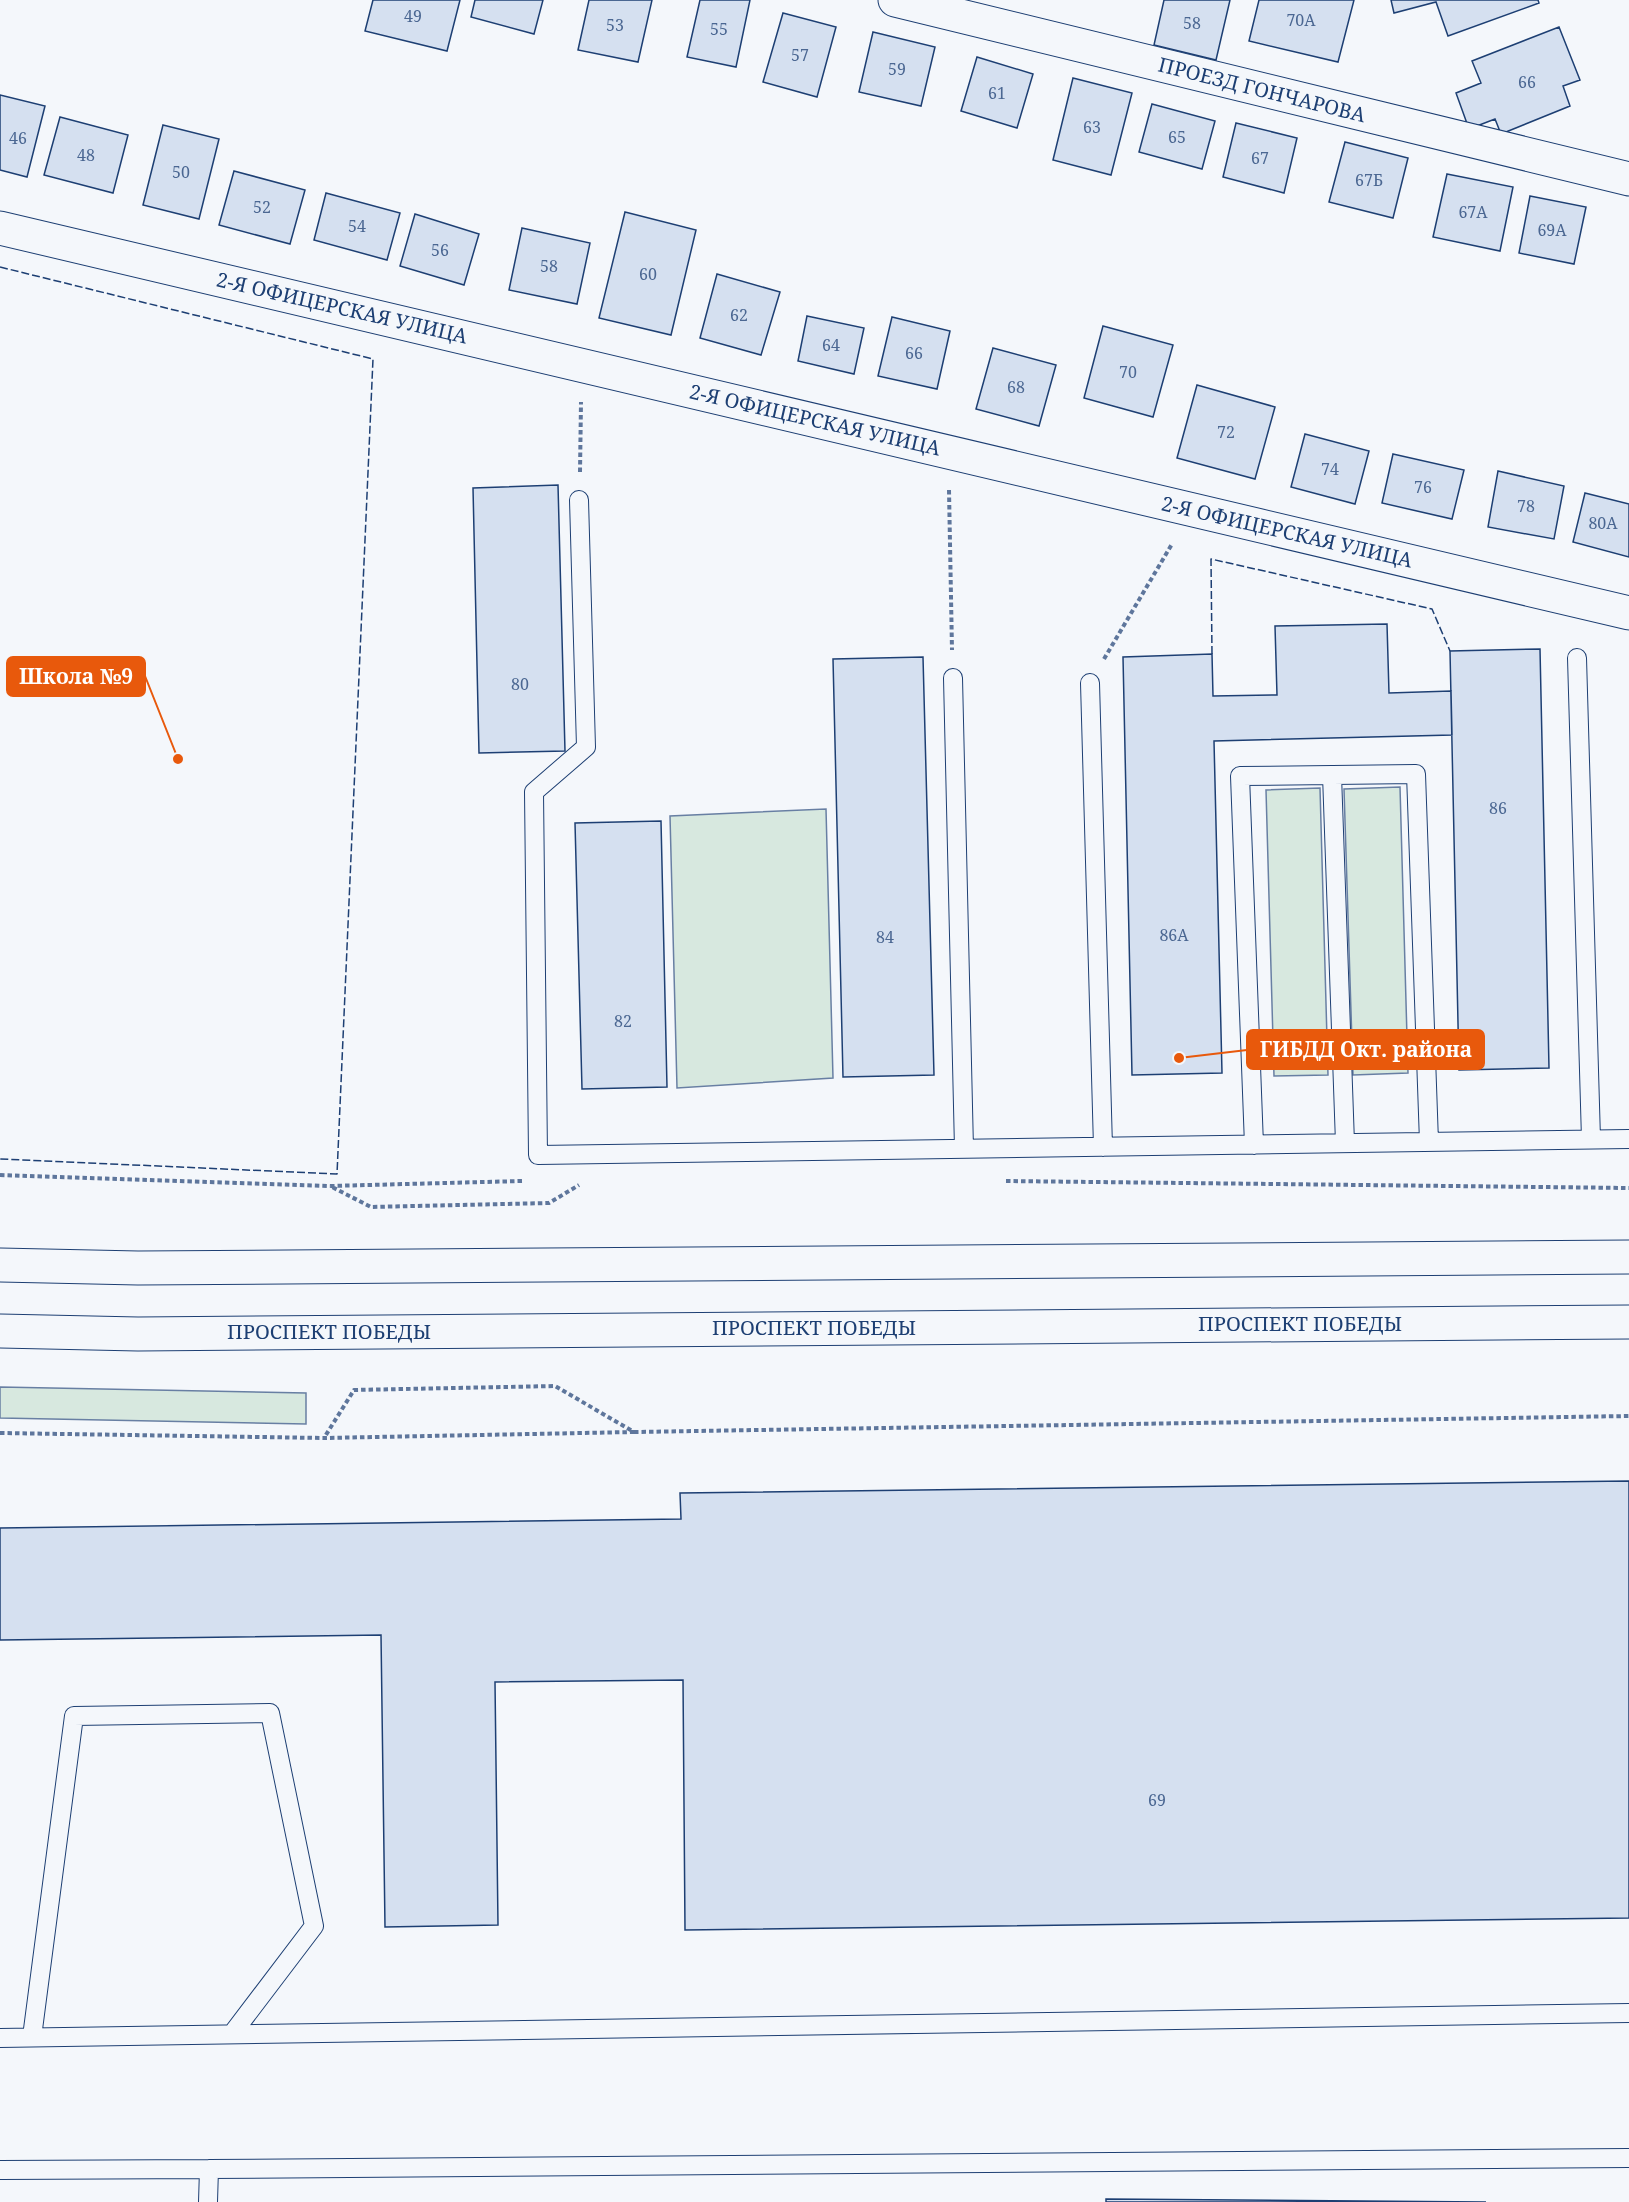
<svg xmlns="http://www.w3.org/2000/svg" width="1629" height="2202" viewBox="0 0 1629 2202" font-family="'Noto Serif',serif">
<rect width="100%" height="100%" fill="#f4f7fb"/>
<path fill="#d7e8df" stroke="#687fa3" stroke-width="1.5" d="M1400,787L1408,1073L1353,1075L1344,789Z
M1320,788L1328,1075L1274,1076L1266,790Z
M826,809L833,1078L677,1088L670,816Z
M0,1387L306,1393V1424L0,1418Z"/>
<path fill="#d5e0f0" stroke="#1d3f73" stroke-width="1.5" d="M373,0H460L447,51L365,31Z
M475,0H543L534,34L471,17Z
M589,0H652L638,62L578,50Z
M700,0H750L736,67L687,57Z
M1164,0H1230L1216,60L1154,45Z
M1259,0H1354L1338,62L1249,41Z
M1391,0H1538L1539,3L1448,36L1436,2L1394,13Z
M783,13L836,27L817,97L763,82Z
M1559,27L1580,80L1563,86L1570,106L1501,134L1495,119L1469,129L1456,93L1481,83L1472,61Z
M873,32L935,47L921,106L859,92Z
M977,57L1033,74L1017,128L961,111Z
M1073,78L1132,93L1111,175L1053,160Z
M0,95L45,106L27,177L0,170Z
M1152,104L1215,121L1202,169L1139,152Z
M60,117L128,135L113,193L44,175Z
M1236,123L1297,138L1284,193L1223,177Z
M163,125L219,139L199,219L143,205Z
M1345,142L1408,158L1393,218L1329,202Z
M234,171L305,190L290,244L219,225Z
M1447,174L1513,187L1500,251L1433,237Z
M326,193L400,213L387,260L314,240Z
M1530,196L1586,207L1574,264L1519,253Z
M625,212L696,230L671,335L599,318Z
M415,214L479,234L464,285L400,266Z
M522,228L590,243L577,304L509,290Z
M717,274L780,292L761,355L700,338Z
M807,316L864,328L854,374L798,361Z
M892,317L950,331L937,389L878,376Z
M1103,326L1173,345L1153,417L1084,398Z
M993,348L1056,365L1039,426L976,409Z
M1197,385L1275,407L1255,479L1177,458Z
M1305,434L1369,451L1355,504L1291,487Z
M1393,454L1464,470L1452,519L1382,503Z
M1498,471L1564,486L1554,539L1488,527Z
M558,485L565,751L479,753L473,488Z
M1585,493L1629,504V557L1573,542Z
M1387,624L1389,693L1451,691L1452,735L1214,741L1222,1073L1132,1075L1123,657L1212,654L1213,696L1277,695L1275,626Z
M1540,649L1549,1068L1459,1070L1450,651Z
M923,657L934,1075L843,1077L833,659Z
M661,821L667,1087L582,1089L575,823Z
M1629,1481V1918L685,1930L683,1680L495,1682L498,1925L385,1927L381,1635L0,1640V1528L681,1519L680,1493Z
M1106,2199L1486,2202H1106Z"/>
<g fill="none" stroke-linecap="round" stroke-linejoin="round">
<g stroke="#1d3f73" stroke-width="20">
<path id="service" d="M579,500L586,747L534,792L538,1155L1629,1139
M1577,658L1591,1139
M953,678L964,1149
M1090,683L1103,1147
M1332,775L1345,1143
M1254,1145L1240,776L1416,774L1429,1142
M32,2037L74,1716L270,1713L314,1926L232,2034
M0,2038L1629,2013
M209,2169L1629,2158
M0,2170L209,2169L208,2202"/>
</g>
<g stroke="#1d3f73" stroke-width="35">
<path id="minor" d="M895,0L1629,179
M0,228L1629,613"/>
</g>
<g stroke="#1d3f73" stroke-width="35">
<path id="primary" d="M0,1265L138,1268L1629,1257
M0,1331L138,1334L1629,1322"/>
</g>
<path stroke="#5e769c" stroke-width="4" stroke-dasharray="4.5 3" stroke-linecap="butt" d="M580,472L581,402
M949,490L952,650
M1104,659L1172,544
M0,1175L330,1186
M522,1181L330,1186L371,1207L549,1203L579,1185
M1006,1181L1629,1188
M634,1432L1629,1416
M0,1433L324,1438L634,1432L555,1386L354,1390L324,1438"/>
<use href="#service" stroke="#f4f7fb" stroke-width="18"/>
<use href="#minor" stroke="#f4f7fb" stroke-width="33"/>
<use href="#primary" stroke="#f4f7fb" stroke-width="33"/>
<path stroke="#1d3f73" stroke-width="1.5" stroke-dasharray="8 3" stroke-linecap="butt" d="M0,267L373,359L337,1174L0,1159
M1212,654L1211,559L1432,609L1450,651"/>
</g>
<g text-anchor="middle" stroke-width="4.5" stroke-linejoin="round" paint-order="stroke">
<g font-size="16" fill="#4b6792">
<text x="413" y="22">49</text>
<text x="1301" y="26">70А</text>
<text x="1192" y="29">58</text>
<text x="615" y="31">53</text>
<text x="719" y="35">55</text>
<text x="800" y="61">57</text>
<text x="897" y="75">59</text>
<text x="1527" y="88">66</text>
<text x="997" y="99">61</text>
<text x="1092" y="133">63</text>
<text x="1177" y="143">65</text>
<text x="18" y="144">46</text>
<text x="86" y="161">48</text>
<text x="1260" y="164">67</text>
<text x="181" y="178">50</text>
<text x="1369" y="186">67Б</text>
<text x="262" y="213">52</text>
<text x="1473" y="218">67А</text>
<text x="357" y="232">54</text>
<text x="1552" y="236">69А</text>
<text x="440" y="256">56</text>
<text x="549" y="272">58</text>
<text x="648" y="280">60</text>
<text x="739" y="321">62</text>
<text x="831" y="351">64</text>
<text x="914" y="359">66</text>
<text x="1128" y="378">70</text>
<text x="1016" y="393">68</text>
<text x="1226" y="438">72</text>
<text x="1330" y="475">74</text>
<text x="1423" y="493">76</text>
<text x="1526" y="512">78</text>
<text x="1603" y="529">80А</text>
<text x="520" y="690">80</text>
<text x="1498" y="814">86</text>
<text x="1174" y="941">86А</text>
<text x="885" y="943">84</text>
<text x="623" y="1027">82</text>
<text x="1157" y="1806">69</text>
</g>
<g font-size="20" fill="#1d3f73" stroke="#f4f7fb">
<text transform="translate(1262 90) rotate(14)" y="7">ПРОЕЗД ГОНЧАРОВА</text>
<text transform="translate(342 308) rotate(13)" y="7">2-Я ОФИЦЕРСКАЯ УЛИЦА</text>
<text transform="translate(815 420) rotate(13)" y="7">2-Я ОФИЦЕРСКАЯ УЛИЦА</text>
<text transform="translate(1287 532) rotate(13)" y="7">2-Я ОФИЦЕРСКАЯ УЛИЦА</text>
<text x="1300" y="1331">ПРОСПЕКТ ПОБЕДЫ</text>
<text x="814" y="1335">ПРОСПЕКТ ПОБЕДЫ</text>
<text x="329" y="1339">ПРОСПЕКТ ПОБЕДЫ</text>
</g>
</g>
<path fill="none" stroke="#e8590c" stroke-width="2" d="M178 759L145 676M1179 1058L1247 1050"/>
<g fill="#e8590c" stroke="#f4f7fb" stroke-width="2">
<circle cx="178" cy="759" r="6"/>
<circle cx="1179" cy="1058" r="6"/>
</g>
<g fill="#e8590c" stroke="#e8590c" stroke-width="2">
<rect x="7" y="657" width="138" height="39" rx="6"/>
<rect x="1247" y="1030" width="237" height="39" rx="6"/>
</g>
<g font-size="21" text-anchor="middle" font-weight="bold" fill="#fff">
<text x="76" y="684">Школа №9</text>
<text x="1366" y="1057">ГИБДД Окт. района</text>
</g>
</svg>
